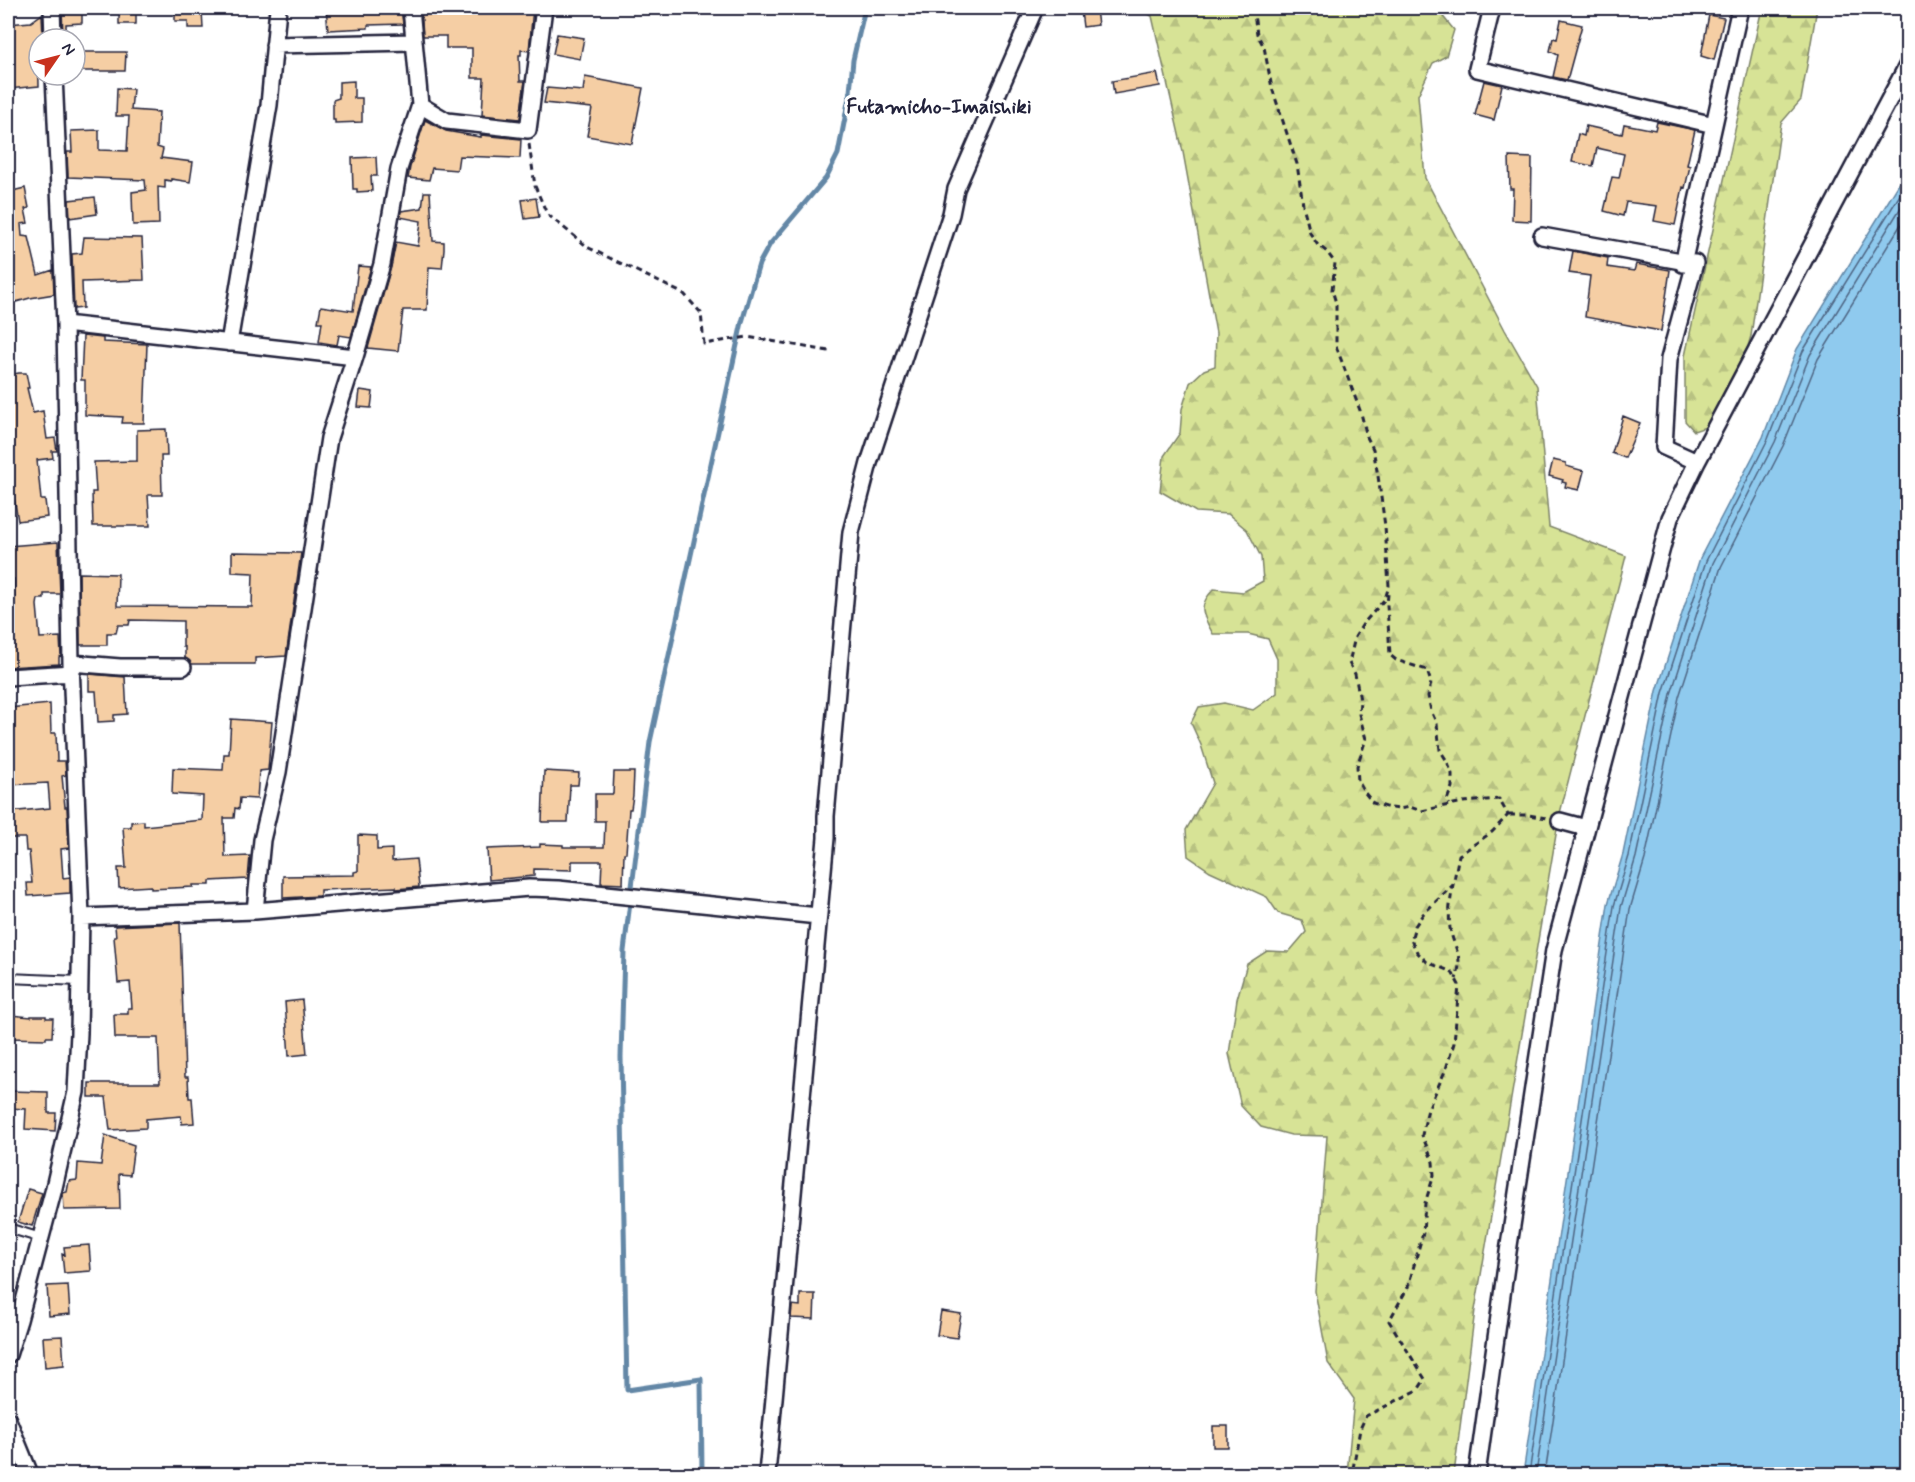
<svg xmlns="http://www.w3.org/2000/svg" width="1915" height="1482" viewBox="0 0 1915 1482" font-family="Mynerve,sans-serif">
<defs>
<pattern id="forest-firs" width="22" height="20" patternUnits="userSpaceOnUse" patternTransform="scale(1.5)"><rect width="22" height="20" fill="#d7e396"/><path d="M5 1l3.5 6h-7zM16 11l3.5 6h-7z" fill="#b8c282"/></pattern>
</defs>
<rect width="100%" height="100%" fill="#fff"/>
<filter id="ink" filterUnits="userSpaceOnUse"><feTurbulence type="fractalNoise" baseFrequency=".0167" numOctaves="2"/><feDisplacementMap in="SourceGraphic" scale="12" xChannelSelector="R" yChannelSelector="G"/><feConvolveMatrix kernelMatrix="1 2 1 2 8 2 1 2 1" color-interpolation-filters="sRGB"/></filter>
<g filter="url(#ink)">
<path fill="url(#forest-firs)" stroke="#7c8268" stroke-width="1.5" d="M1138,8H1436L1454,30L1446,56L1433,63L1418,95L1425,178L1505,330L1537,386L1549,527L1626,556L1559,817L1475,1310L1454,1474H1347L1354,1399L1328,1363L1315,1291L1327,1136L1291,1135L1261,1127L1241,1106L1229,1054L1237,999L1247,964L1267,951L1289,952L1306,932L1302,920L1278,913L1267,897L1210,871L1188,856L1186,830L1213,783L1201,745L1191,723L1199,707L1224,703L1253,710L1277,693V659L1268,639L1248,634H1213C1202,614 1197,606 1214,589L1243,592L1263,581L1261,557L1247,530L1228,514L1196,512L1160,491L1164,456L1180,433L1182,409L1190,383L1204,370L1215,366L1216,333L1183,152L1152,16Z
M1762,8H1817L1801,100L1781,123L1751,336L1748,346L1706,427L1694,431L1685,421V356Z"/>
<path fill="#8fcaee" stroke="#6387a6" stroke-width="1.5" d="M1907,171V1474H1523L1608,904L1623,854L1657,691L1700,558L1763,437L1797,349Z"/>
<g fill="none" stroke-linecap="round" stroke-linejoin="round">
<path stroke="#4e6583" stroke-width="1.5" d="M1529,1474L1614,906L1629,856L1663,693L1706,561L1768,439L1803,351L1908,182
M1536,1474L1621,907L1636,857L1671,694L1713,563L1775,442L1810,355L1908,196
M1545,1474L1630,909L1645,859L1679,697L1721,567L1783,446L1818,359L1908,213"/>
<path stroke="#6387a6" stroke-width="5" d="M702,1474L701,1379L627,1390L621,1057L624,951L650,742L742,322L759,264L770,244L826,178L838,154L850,92L853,60L865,8"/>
</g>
<path fill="#f5cea4" stroke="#22223b" stroke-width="1.5" d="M62,8H82V23L66,24V37H63Z
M119,8H136V24H119Z
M175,8H200V11H202L203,28H188V21H175Z
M326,8H401L403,24L368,25V28L328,30Z
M421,8H533L529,51L521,50V55H519L520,81H525L520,119L482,115L484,78H472V48H446V36H423Z
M1096,10L1098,25L1083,27L1081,11Z
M42,14L43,38H38L39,86L8,89V24L31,22Z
M1709,15L1724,18L1714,60L1701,56Z
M1561,20L1582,25L1567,80L1553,77L1558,55L1550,51L1553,38L1557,39Z
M557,34L584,38L580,59L553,54Z
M75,52H126L125,71H75Z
M1157,73L1160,86L1114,94L1112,81Z
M585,77L643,88L632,144L587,136L592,108L544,103L547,88L583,91Z
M354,81V98H362V122L335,123V120H333V100L339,98V82Z
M1484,81L1502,85L1494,120L1475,115Z
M117,88L133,89L131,110L159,112L157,147L163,149L161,158L193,162L190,182L171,179V181L165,180V188L158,187L159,224L133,225L132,192L146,190L145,180L68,177L67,152H72L71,131L99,130V150L127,151L129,116H116Z
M425,120L446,131L481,137V135L521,139L520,158L459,156L457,170L432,168L429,180L408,178L410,167Z
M1657,122L1695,130L1687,165L1690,166L1685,188L1683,187L1675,225L1654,221L1657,206L1626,202L1623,216L1604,211L1612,177L1619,178L1624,154L1597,148L1593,166L1572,162L1578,134L1584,136L1586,126L1622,134L1624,124L1655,130Z
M376,157L377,176H371L372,191L357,192V189H353L352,158Z
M1509,157L1532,158L1531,221L1512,220L1513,189H1510Z
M25,188L29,208L25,209L28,223L21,224L22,236L29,237L38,275L53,270L54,294L30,298L16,302L15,299L8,301V192Z
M424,192H430L433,241L444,242V249L442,268L429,267L427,310H403L398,351L368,348L391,267L396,242L418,246L421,221L400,217L401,211L422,208Z
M95,197L97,214L70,218L69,200Z
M536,198L539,217L525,219L522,200Z
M84,237L142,238L144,280L82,282L83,308L74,309L72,254L82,253Z
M1573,251L1608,258L1607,267L1634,271L1636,264L1670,270L1661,331L1585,317L1590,276L1569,273Z
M358,266L371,267L351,337L339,335L337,345L319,342L322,322H318L321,306L353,311Z
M83,336L103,338V342L147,344L144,423H122L123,417L85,415V380H81Z
M19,373H26L29,388H27L33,413L43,411L47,439L55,438L57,451H52L53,458L37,460L41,500H45L47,517L18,521L12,486L10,465L13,464L10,437L8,438V375Z
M360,390L373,392L371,408L358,407Z
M1623,416L1640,423L1625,458L1612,453Z
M166,429L167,456H161L162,495H148L150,526H93L92,492H96L94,462L137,461V430Z
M1553,460L1566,463V466L1584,471L1579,490L1565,487L1566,483L1562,482L1563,480L1549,476Z
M58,542L60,594H44V599H38L37,605L40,638L60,637L61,656L59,657V664L8,667V635H14L12,618H15L14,579L8,580V546Z
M232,552L301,553L286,656L255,658V664H192L185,658V647H183V621L130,620L129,625H118L116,633H107V645H80L79,573L118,574L117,606L252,607L253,573L232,572Z
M89,674L125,677L127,714L114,715V721L98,722L96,691H89Z
M50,704L51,733H56L57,761H65L66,775L62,776L65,807H67L69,848L61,849L63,878L70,877V893L28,896L27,883H32L29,851H26L25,838H8V812L50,808L48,783L8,785V708Z
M231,719L272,722L268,770L259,771L257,799L240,798L239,809L235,808L234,818H224L225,857L250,856L248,879L210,881V885H193V887L151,889V886L119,888L118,868H126L123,827H131V822L144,821V826L202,820L203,796L172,794L173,768L223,770L224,754H229Z
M544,771L579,773L578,785H570L568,822H542Z
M614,772H634L633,795L631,809H629L626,853H624L623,884L601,883L602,861H572V870L534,869V876L489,880L487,849L540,847V844L563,845V847H604L605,821H595V794H613Z
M358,835L377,836V850L392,849V861L416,859L419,887L396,889V887L320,890V896L283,898V876L354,875V872L358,871Z
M180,923L185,1077H188L189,1098H192L194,1123L182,1124L181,1116L146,1119V1128L110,1130L106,1097H89V1083H160L158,1038H115L114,1014H128V1008H132L130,982L118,983L114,937H116L115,926Z
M302,1000L307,1054L289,1056L285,1002Z
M10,1015L31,1017V1016H46V1018H53L52,1037H46V1039L8,1038V1017Z
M8,1091L48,1092V1113H56L55,1131L25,1129L26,1109L8,1108Z
M105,1135L134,1145L130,1175L119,1174L120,1209L64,1210L63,1193L67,1192L69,1181L77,1180L78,1163L101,1165Z
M28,1189L42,1193L32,1226L18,1222Z
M89,1245L91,1271L64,1273L62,1254L65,1255L64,1247Z
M68,1285L70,1314L49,1316L47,1286Z
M800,1294H815L814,1319L791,1318L792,1305L800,1306Z
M941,1311L961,1314L957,1338L937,1335Z
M62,1336L64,1365L45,1367L43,1337Z
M1213,1426H1228V1447H1213Z"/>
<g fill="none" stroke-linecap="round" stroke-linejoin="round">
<g stroke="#22223b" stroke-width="12">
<path id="lane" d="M8,978L80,981
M8,1228L41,1238"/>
</g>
<g stroke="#22223b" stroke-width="20">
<path id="street" d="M52,8L53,39
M1492,8L1477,69L1714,125
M274,45L413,42
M420,105L447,121L528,130L544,8
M1542,236L1692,263
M65,324L355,357
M229,343L269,105L278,8
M1697,462L1664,447L1669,359L1695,263L1683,264L1740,8
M71,663L120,667H183
M8,677L72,673
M1560,821L1586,828
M255,911L262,840L278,772L329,438L355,357L382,264L399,169L420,105L411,8
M81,917L255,911L529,888L558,889L818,916
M8,1355L19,1320L53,1192L76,1092L79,1033L81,917L71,663L65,324L54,75
M8,1420L30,1474
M767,1474L826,838V816L851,532L869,463L951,214L956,189L1035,8
M1477,1474L1508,1252L1554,950L1670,518L1697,462L1908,64"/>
</g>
<path stroke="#22223b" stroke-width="3" stroke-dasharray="6 4.5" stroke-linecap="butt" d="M1253,8L1257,34L1264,47L1272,88L1297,164L1303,205L1310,233L1317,244L1327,252L1335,263L1332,290L1336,303V346L1361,413L1367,437L1373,449L1378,476L1385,526L1389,586L1385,599L1363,624L1355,637L1349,663L1355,674L1360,700L1359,714L1366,739L1357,766L1358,781L1365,793L1373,803L1386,807L1398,809L1410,807L1421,811L1463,802L1499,799L1508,815L1492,832L1459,855L1453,885L1423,914L1415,926L1411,940L1417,952L1427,962L1452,972L1459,985L1454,1043L1446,1069L1428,1109L1422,1135L1433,1162L1434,1175L1425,1203L1423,1233L1408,1287L1389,1321L1425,1379L1418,1390L1366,1416L1360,1429L1352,1474
M529,144L535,186L547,214L589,248L684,294L701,313L704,344L747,337L829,351
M1388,594L1387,605L1390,655L1396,660L1427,670L1431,683L1428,696L1431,711L1437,724L1440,750L1447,761L1452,774V787L1447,800L1449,804
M1509,815H1528L1547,818
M1453,884C1451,898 1448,913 1450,928C1454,950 1464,954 1456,979"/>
<use href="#lane" stroke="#fff" stroke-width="8"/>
<use href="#street" stroke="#fff" stroke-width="15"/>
</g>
</g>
<g text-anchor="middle" stroke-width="6" stroke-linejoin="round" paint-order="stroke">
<g font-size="21" font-weight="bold" fill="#22223b" stroke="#fff">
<text x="939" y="113">Futamicho-Imaishiki</text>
</g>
</g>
<rect width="1915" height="1482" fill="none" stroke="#fff" stroke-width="30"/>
<rect x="15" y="15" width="1885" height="1452" fill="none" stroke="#22223b" stroke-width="2" filter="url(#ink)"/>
<g transform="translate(57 57) rotate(55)"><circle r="28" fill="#ffffff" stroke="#a7a7b1" stroke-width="1.5"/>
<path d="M0-4.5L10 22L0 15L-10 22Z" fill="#c8321e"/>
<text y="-9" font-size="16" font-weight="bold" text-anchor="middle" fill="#22223b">N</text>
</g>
</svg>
